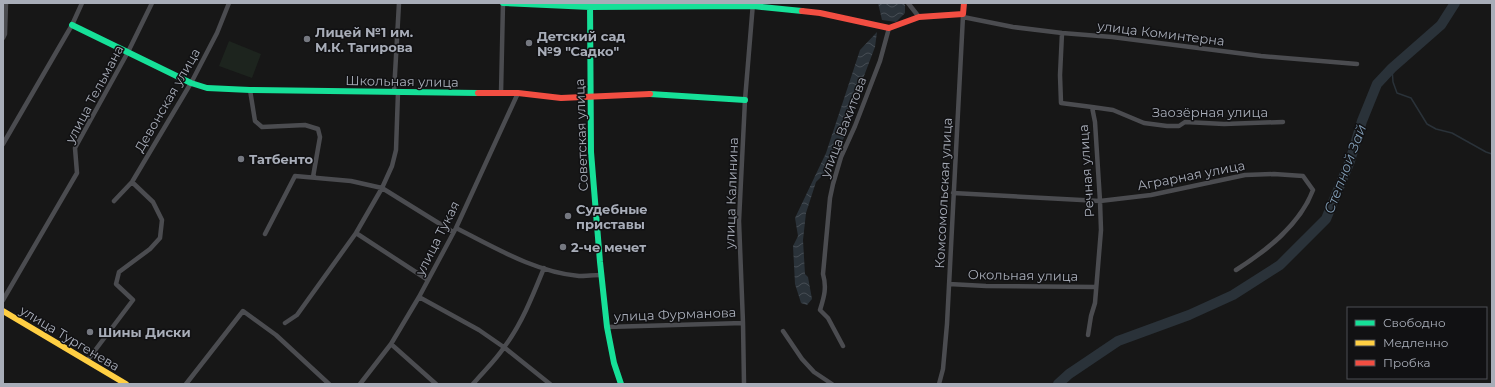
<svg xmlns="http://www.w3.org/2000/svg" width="1495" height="387" viewBox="0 0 1495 387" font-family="Montserrat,sans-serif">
<defs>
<pattern id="water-waves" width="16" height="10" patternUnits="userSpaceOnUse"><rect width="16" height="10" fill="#2a3239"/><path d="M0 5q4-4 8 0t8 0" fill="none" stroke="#464d54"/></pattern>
</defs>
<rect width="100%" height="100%" fill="#171717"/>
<path fill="#1d241e" d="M229,41L261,54L252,78L219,66Z"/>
<path fill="url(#water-waves)" d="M878,3H904L905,5V13L896,22L882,20Z
M877,32L875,47L864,76L862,85L855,94L847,120L846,134L839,147L831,151L824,174L816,182L806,213L803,240L805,274L808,277L812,299L807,305L801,303L795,284L793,246L798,236L795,218L826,153L860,50Z"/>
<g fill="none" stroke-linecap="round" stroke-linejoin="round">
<path stroke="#2a3239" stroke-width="1.5" d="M1392,68L1393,82L1397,93L1411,98L1427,124L1436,129L1452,133L1486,152L1492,154"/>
<path stroke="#2a3239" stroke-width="10" d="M1058,384L1069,374L1118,341L1189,315L1233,295L1280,265L1326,219L1350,161L1362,121L1377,84L1392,68L1441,25L1455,3"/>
<path stroke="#4b4c50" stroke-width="4.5" d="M908,3L919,17
M963,17L1013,27L1062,33L1112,37L1261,56L1357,64
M1062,33L1060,75L1061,103L1092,107L1095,122L1100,201L1101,230L1095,303L1091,316L1088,335
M3,38L5,34L6,3
M250,90L255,121L262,127L305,125L318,129L320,137L313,177
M394,92L399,3
M501,93L503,3
M1092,107L1113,110L1144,123L1167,126H1179L1185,122L1224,124L1283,122
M3,144L72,25L82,3
M953,193L1100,201L1151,195L1245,175L1274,174L1303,176L1313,190C1300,225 1266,251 1236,270
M114,201L132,182L191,83L217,33L229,3
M456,228C494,247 535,272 579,276C586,276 594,275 601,275
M356,233L428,280
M265,234L295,176L351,181L382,188L453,232
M949,284L986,286L1096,287
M419,297L479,330L505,348L550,384
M3,300L77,173L75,148L128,52L152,3
M285,323L297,315L356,233L382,188L392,166L396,150L398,92
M607,327L743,323
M783,331L802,359L814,372L832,384
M391,344L436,384
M843,346L828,318L820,310C824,297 827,288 823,274L830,198L833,184L841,157L855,126L880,61L889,28
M87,361L133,300L116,284L119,272L150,249L160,238L162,220L153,202L132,182
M186,384L243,311L276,335L329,384
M360,384L391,344L419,297L456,228L518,93
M473,384C483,372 496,360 505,346C522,323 533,295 544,268
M744,384L743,323L739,221L745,100L753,3
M939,384L943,369L947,324L963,16"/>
<path stroke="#16e098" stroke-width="6" d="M503,3L590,7L753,6L802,11
M590,3L591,152L600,262L607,327L614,363L621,384
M72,25L191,83L207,88L250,90L478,93
M650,94L745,100"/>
<path stroke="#ffcf43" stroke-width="6" d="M3,311L126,384"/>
<path stroke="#f24e42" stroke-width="6" d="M802,11L820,13L889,28L919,17L963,14L964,3
M478,93H518L561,98L650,94"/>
</g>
<g fill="#757880" stroke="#111113" stroke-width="1.5">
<circle cx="307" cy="39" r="4"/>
<circle cx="529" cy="43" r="4"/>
<circle cx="241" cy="159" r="4"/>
<circle cx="568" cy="216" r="4"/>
<circle cx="563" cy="247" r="4"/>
<circle cx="90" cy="332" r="4"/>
</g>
<g text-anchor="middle" stroke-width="3" stroke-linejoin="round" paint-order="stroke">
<g font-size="13" font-weight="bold" fill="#a8adb8" stroke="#111113" text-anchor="start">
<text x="315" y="37">Лицей №1 им.<tspan x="315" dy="15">М.К. Тагирова</tspan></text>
<text x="537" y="41">Детский сад<tspan x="537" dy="15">№9 "Садко"</tspan></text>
<text x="249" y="164">Татбенто</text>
<text x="576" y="214">Судебные<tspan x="576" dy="15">приставы</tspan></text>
<text x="571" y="252">2-че мечет</text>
<text x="98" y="337">Шины Диски</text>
</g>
<g font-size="13" fill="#a8adb8" stroke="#111113">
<text transform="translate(1161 33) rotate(7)" y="5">улица Коминтерна</text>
<text transform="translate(402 81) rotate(1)" y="5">Школьная улица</text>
<text transform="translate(94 94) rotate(-62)" y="5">улица Тельмана</text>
<text transform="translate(167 100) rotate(-60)" y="5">Девонская улица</text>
<text x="1210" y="117">Заозёрная улица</text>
<text transform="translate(843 127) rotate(-69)" y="5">улица Вахитова</text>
<text transform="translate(581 135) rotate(-92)" y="5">Советская улица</text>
<text transform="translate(1086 171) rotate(-94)" y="5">Речная улица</text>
<text transform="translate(1191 175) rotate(-11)" y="5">Аграрная улица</text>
<text transform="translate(731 193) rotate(-88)" y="5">улица Калинина</text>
<text transform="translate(943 193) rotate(-87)" y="5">Комсомольская улица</text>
<text transform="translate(437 238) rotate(-63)" y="5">улица Тукая</text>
<text transform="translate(1023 275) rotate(1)" y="5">Окольная улица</text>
<text transform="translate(675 314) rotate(-2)" y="5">улица Фурманова</text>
<text transform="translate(70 338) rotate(31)" y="5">улица Тургенева</text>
</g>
<g font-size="14" font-style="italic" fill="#7f9bb3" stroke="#111113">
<text transform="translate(1345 169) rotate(-69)" y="5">Степной Зай</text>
</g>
</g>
<rect width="1495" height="387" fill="none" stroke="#a8adb8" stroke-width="8"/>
<rect x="1347" y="307" width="140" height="72" fill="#111113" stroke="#4d4f55"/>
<rect x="1355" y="320" width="20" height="6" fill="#16e098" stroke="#4d4f55"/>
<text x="1383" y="327" font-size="12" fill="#a8adb8">Свободно</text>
<rect x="1355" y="340" width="20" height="6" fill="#ffcf43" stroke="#4d4f55"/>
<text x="1383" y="347" font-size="12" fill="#a8adb8">Медленно</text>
<rect x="1355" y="360" width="20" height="6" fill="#f24e42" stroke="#4d4f55"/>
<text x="1383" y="367" font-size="12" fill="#a8adb8">Пробка</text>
</svg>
